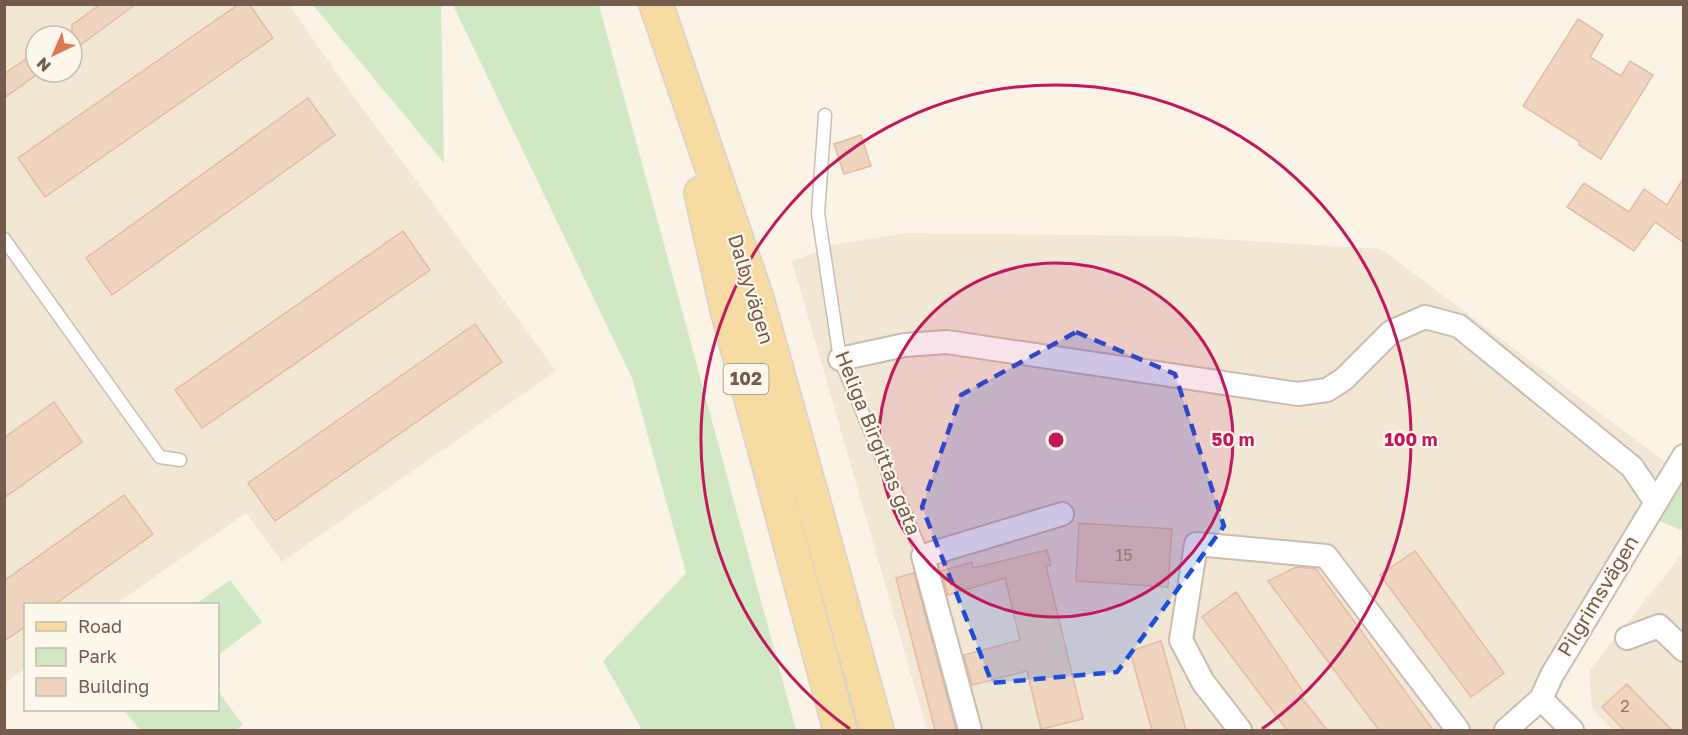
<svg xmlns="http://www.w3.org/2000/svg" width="1688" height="735" viewBox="0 0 1688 735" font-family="'Golos Text',sans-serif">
<rect width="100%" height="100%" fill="#fbf4e6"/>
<path fill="#f2e6d5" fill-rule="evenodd" d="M5,5H289L336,72L556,371L282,562L246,513L116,604H26L25,668L5,683ZM36,36H72V72H36Z
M906,233L1168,236L1381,249L1668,464L1534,691L1492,730H927L792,261L833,245Z
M1683,553V730H1613L1592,709L1589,671Z"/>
<path fill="#d1e8c5" d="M313,5H441L444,163Z
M453,5H599L796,730H642L603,661L686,573L632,378Z
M1683,461V531L1646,515Z
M230,580L262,622L218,655V604H196Z
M218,691L243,725L235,730H140L124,710H218Z"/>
<path fill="#efd5bf" stroke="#e1bca0" stroke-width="1.5" d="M101,4H136L72,51V25Z
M239,4H249L273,38L45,197L18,158Z
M1578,19L1603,35L1590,57L1621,76L1630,61L1653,75L1601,159L1579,145L1580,142L1523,106Z
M36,52V75L4,98V74Z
M308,98L335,135L112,295L86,258Z
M861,135L871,166L844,174L834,144Z
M1683,179V242L1655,222L1634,251L1567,207L1584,183L1629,212L1644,189L1667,205Z
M403,231L430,270L202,428L175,390Z
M475,324L502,362L275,521L248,483Z
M54,402L82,442L4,498V438Z
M124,495L153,534L55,604H26V626L4,641V581Z
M1079,523L1172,529L1168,587L1076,581Z
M1047,550L1051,565L1046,566L1083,719L1041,729L1027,671L972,685L964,655L1020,640L1005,578L948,595L941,571L972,562L973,568Z
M1415,551L1504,673L1471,697L1380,575Z
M1296,567L1316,569L1433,730H1379L1268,581Z
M914,573L956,730H935L896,578Z
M1236,592L1304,693L1300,696L1327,730H1287L1202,617Z
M1161,641L1186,730H1152L1130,651Z
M1627,684L1647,705L1672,730H1624L1602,707Z"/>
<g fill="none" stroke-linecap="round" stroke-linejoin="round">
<g stroke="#ccbcad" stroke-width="15">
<path id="service" d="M825,115L818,213L840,359L923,556
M4,239L160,457L180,460"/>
</g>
<g stroke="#ccbcad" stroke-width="26">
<path id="minor" d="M840,359L905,345L947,342L1298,394L1327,390L1344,379L1391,332L1425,317L1459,326L1632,467L1655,501
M1627,638L1659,626L1684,650
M1541,699L1572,730
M970,730L923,556L1062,514
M1240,730L1203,682L1181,640L1196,544L1326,556L1458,730
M1506,730L1541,699L1552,675L1684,456"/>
</g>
<g stroke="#d8d1cd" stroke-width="36">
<path id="primary" d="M656,4L757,299L877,730
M701,193L727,309L840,730"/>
</g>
<use href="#service" stroke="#fff" stroke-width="12"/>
<use href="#minor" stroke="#fff" stroke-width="22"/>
<use href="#primary" stroke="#f6dba2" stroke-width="33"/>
</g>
<path fill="#1d4ed8" fill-opacity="0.2" stroke="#1d4ed8" stroke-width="4.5" stroke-dasharray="12 8" stroke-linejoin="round" d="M1076,332L1175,374L1224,526L1117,672L992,683L922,507L961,395Z"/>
<circle cx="1056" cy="440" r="177" fill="#c2185b" fill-opacity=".12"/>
<g fill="none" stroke="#c2185b" stroke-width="3">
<circle cx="1056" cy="440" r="177"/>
<path d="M850 729A355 355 0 1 1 1262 729"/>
</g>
<g text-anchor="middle" stroke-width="4.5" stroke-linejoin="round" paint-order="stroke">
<g font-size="16" fill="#927a69">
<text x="1124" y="561">15</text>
<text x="1625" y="712">2</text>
</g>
<rect fill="#fef8ec" stroke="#9d8b7c" stroke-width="1.5" x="723.5" y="364" width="45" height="30" rx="4.5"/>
<g font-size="18" font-weight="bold" fill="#735c4c">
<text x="746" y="385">102</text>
</g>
<g font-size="20" fill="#735c4c" stroke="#fef8ec">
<text transform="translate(751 289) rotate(73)" y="7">Dalbyvägen</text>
<text transform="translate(878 443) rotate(68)" y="7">Heliga Birgittas gata</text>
<text transform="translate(1598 596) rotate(-59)" y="7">Pilgrimsvägen</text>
</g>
</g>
<circle cx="1056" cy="440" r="9" fill="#c2185b" stroke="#fef8ec" stroke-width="3"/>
<g font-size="18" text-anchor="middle" font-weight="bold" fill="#c2185b" stroke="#fef8ec" stroke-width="4.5" stroke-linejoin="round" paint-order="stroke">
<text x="1233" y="446">50 m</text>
<text x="1411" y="446">100 m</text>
</g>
<rect width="1688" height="735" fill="none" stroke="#735c4c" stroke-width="12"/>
<rect x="24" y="603" width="195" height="108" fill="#fef8ec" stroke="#c6baac" stroke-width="1.5"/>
<rect x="36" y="622" width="30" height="9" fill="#f6dba2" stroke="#c6baac" stroke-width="1.5"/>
<text x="78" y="633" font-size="18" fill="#735c4c">Road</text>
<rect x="36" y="648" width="30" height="18" fill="#d1e8c5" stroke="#c6baac" stroke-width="1.5"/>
<text x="78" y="663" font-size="18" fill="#735c4c">Park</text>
<rect x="36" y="678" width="30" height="18" fill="#efd5bf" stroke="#c6baac" stroke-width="1.5"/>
<text x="78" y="693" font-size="18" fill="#735c4c">Building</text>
<g transform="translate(54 54) rotate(224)"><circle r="28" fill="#fef8ec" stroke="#c6baac" stroke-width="1.5"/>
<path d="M0-4.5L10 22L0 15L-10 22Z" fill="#de7852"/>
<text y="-9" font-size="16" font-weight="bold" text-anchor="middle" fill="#735c4c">N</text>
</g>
</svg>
